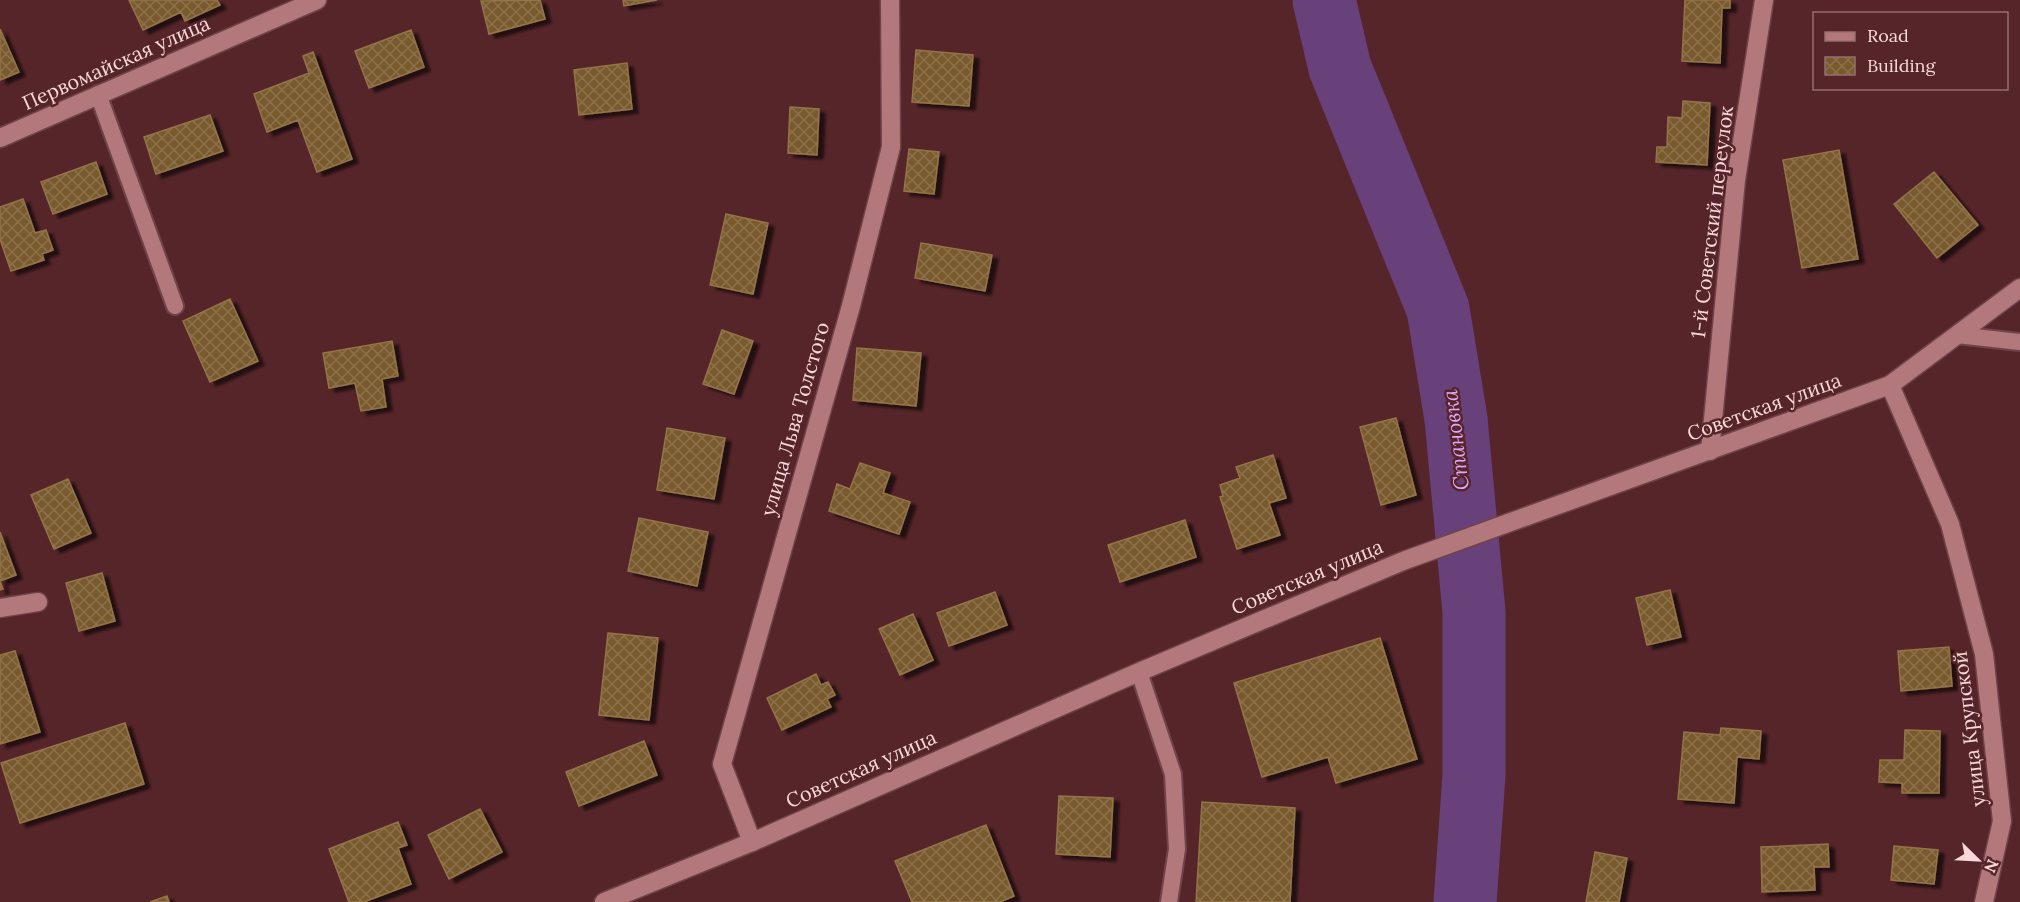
<svg xmlns="http://www.w3.org/2000/svg" width="2020" height="902" viewBox="0 0 2020 902" font-family="Lora,serif">
<defs>
<pattern id="building-cross-hatch" width="8" height="8" patternUnits="userSpaceOnUse" patternTransform="scale(1.5)"><rect width="8" height="8" fill="#785a2d"/><path d="M0 0l8 8M0 8l8-8" fill="none" stroke="#8c714b"/></pattern>
<filter id="shadow"><feDropShadow dx="6" dy="4" stdDeviation="1.5" flood-color="#0009"/></filter>
</defs>
<rect width="100%" height="100%" fill="#56252a"/>
<g fill="none" stroke-linecap="round" stroke-linejoin="round">
<path stroke="#68407a" stroke-width="63" d="M1324,0L1340,68L1438,309L1456,419L1474,612V775L1465,902"/>
</g>
<path fill="url(#building-cross-hatch)" stroke="#947447" stroke-width="1.5" filter="url(#shadow)" d="M129,0H217L220,5L185,21L181,12L143,30Z
M540,0L545,19L489,34L481,1Z
M623,0H657L624,6Z
M1685,0H1730V8H1722L1720,63L1682,61Z
M0,29L19,72L0,80Z
M411,30L424,67L369,88L355,51Z
M916,50L973,55L969,106L912,102Z
M313,52L352,159L317,172L298,120L267,132L254,94L309,73L303,56Z
M627,63L632,109L579,115L574,70Z
M1683,101L1710,103L1707,165L1656,162L1657,147H1667L1668,117L1682,118Z
M790,107L819,109L817,155L788,153Z
M210,115L223,151L156,174L144,137Z
M909,149L939,152L934,194L904,191Z
M1839,150L1858,259L1802,268L1783,160Z
M96,162L107,194L53,214L41,182Z
M1934,172L1978,225L1937,258L1894,204Z
M23,199L35,233L46,230L53,250L42,254L44,260L11,271L0,239V207Z
M726,214L768,223L753,294L710,285Z
M921,243L992,255L985,291L915,278Z
M230,299L258,361L210,382L183,321Z
M722,330L753,341L734,394L703,384Z
M392,341L398,376L382,379L386,407L361,411L355,383L329,388L323,353Z
M857,348L921,353L916,406L853,400Z
M1396,418L1416,495L1381,505L1360,427Z
M667,428L725,438L714,499L657,490Z
M1273,455L1286,498L1269,503L1280,535L1237,549L1220,497L1223,496L1220,485L1240,478L1236,467Z
M860,463L890,473L883,493L910,502L899,534L829,511L837,484L850,489Z
M68,479L91,533L54,549L31,495Z
M639,518L708,532L697,586L628,571Z
M1185,520L1196,557L1120,582L1108,545Z
M0,532L16,575L0,581L3,589L0,590Z
M102,573L115,621L79,631L66,583Z
M1670,590L1681,637L1647,645L1636,598Z
M995,592L1007,625L949,646L937,613Z
M913,614L933,660L900,675L879,629Z
M608,633L658,638L649,720L599,715Z
M1380,638L1417,759L1336,783L1328,757L1262,777L1234,683Z
M1949,647L1952,686L1901,691L1898,651Z
M15,651L40,732L0,744V655Z
M816,674L821,685L828,682L835,695L827,699L831,707L782,730L767,698Z
M125,723L144,784L20,823L1,763Z
M1721,728L1761,731L1759,759L1737,757L1734,803L1678,799L1684,732L1720,735Z
M1905,730L1940,731L1939,793H1902V783L1879,782L1880,760H1904Z
M644,741L657,775L579,806L566,772Z
M1059,796L1113,798L1110,857L1056,854Z
M1202,802L1295,808L1290,902H1196Z
M480,809L502,852L449,879L428,835Z
M398,822L407,845L398,848L411,884L364,902H349L329,849Z
M986,825L1014,896L1000,902H912L895,861Z
M1828,844L1829,867H1814L1815,890L1762,892L1761,847Z
M1894,846L1938,850L1934,884L1891,880Z
M1595,852L1627,858L1619,902H1586Z
M167,896L169,902H150Z"/>
<g fill="none" stroke-linecap="round" stroke-linejoin="round">
<g stroke="#6e444a" stroke-width="20">
<path id="lane" d="M98,94L175,306
M1957,335L2020,342
M1139,672L1173,774L1177,849L1169,902"/>
</g>
<g stroke="#6e444a" stroke-width="21">
<path id="street" d="M0,138L317,0
M1890,385L1950,524L1984,654L2002,821L1984,902
M1710,451L1736,180L1764,0
M0,608L38,602
M752,842L722,764L851,306L891,147L890,0"/>
</g>
<g stroke="#6e444a" stroke-width="21">
<path id="secondary" d="M604,902L752,842L1139,672L1403,561L1890,385L2020,288"/>
</g>
<use href="#lane" stroke="#b2787b" stroke-width="16"/>
<use href="#street" stroke="#b2787b" stroke-width="18"/>
<use href="#secondary" stroke="#b2787b" stroke-width="18"/>
</g>
<g text-anchor="middle" stroke-width="5" stroke-linejoin="round" paint-order="stroke">
<g font-size="20" fill="#f8d8d9" stroke="#56252a">
<text transform="translate(116 63) rotate(-24)" y="7">Первомайская улица</text>
<text transform="translate(1712 222) rotate(-83)" y="7">1-й Советский переулок</text>
<text transform="translate(1764 407) rotate(-20)" y="7">Советская улица</text>
<text transform="translate(795 419) rotate(-74)" y="7">улица Льва Толстого</text>
<text transform="translate(1307 577) rotate(-23)" y="7">Советская улица</text>
<text transform="translate(1969 729) rotate(-97)" y="7">улица Крупской</text>
<text transform="translate(861 769) rotate(-24)" y="7">Советская улица</text>
</g>
<g font-size="21" font-style="italic" fill="#e1a6fb" stroke="#56252a">
<text transform="translate(1456 440) rotate(-97)" y="7">Становка</text>
</g>
</g>
<rect x="1813" y="12" width="195" height="78" fill="#56252a" stroke="#976d70" stroke-width="1.5"/>
<rect x="1825" y="32" width="30" height="9" fill="#b2787b" stroke="#976d70" stroke-width="1.5"/>
<text x="1867" y="42" font-size="18" fill="#f8d8d9">Road</text>
<rect x="1825" y="57" width="30" height="18" fill="url(#building-cross-hatch)" stroke="#976d70" stroke-width="1.5"/>
<text x="1867" y="72" font-size="18" fill="#f8d8d9">Building</text>
<g transform="translate(1978 860) rotate(114)" stroke="#56252a" stroke-width="4.5" paint-order="stroke">
<path d="M0-4.5L10 22L0 15L-10 22Z" fill="#f8d8d9"/>
<text y="-9" font-size="16" font-weight="bold" text-anchor="middle" fill="#f8d8d9">N</text>
</g>
</svg>
